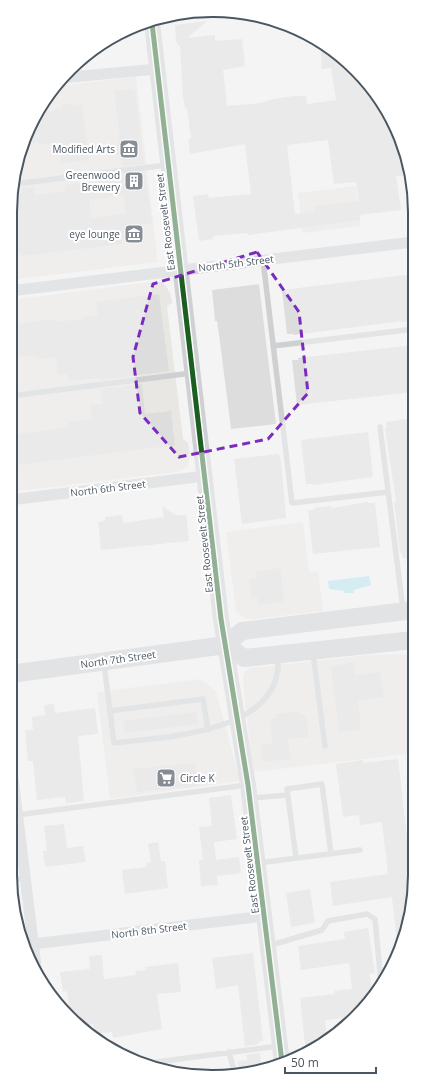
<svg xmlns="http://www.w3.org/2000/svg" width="425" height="1087" viewBox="0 0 425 1087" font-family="'Open Sans',sans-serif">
<rect width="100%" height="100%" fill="#f4f4f4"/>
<path fill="#e8e7e3" d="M134,77H136L158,262L10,280V213L21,148L56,86Z
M356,186L361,226L303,233L298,193Z
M159,281L165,285L170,293L172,303L167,306L183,439L188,443L190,457L188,466L178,472L10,492V300Z
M303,522L309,572L318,571L323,611L256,619H246L236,611L226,532Z
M414,654L415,753L253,772L243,684V676L245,671L251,668L368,655Z
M201,679L216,691L240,781L110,799L97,692Z"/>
<path fill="#aee2f0" d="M369,576L371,585L354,590V593H344V591L329,589L328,581Z"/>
<path fill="#ddddde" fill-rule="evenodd" d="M207,21L187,38L215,35V41L242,39L245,66L223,70L227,106L261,103L273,99L294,96H306L307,104L336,100L331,68L322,69L320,42L365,79L394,123L402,147L404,172H402L403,176H396L401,210L359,215L360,220L248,235V233L236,234L213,236V239L199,241L193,196L208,194L209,198L251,194L245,144L190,154L188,139H191L187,108L185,109L183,97L180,45L178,46L176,40L175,25ZM328,140L334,184L356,182L359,201L315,206V212L295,214L287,145Z
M132,89V91L135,90L144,164L122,166L121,155H117L116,143H119V137L120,136L114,91Z
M75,104V106L82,105L89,160L61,163L59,142L38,145V142L23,143L41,112L55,111V108H62L61,105Z
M145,172L152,223L142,224L144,236L121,239L122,244L21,256V253L10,254V212L13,194L22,193V188L34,187L35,195L65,191V185L122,179L123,175ZM124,195L126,213L91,218L89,200Z
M413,274L414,321L402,322V321L294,335L293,334H287L282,290Z
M259,284L276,424L231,429L220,342L217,321H215L212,290Z
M159,294L169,371L100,380V378L68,381L67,374L58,375L56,357L38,359V357L34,358V355L10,358V325L46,320H57V322L82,319V317L98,315L96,302Z
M414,345V392L297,405L292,360H298V358Z
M142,384L145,414L171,411L175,445L16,465L12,435L68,427V422L92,419L90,405L103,404L101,389Z
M414,418V558L403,559L402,553H400L394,501H396L385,428H387L386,422Z
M368,432L373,477L313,485L312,484H306L301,440Z
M279,454L280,460H281L286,518L242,524L234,459Z
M368,502V503H375L380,547L313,554L308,510H314V508L331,506V508Z
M162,506L175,515H186L189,541L101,550L98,522L105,521V517L122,515L123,523L164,517Z
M280,568L284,601L259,605L258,598L252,599L249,579L256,578L255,572Z
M353,663L355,675L380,672L384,697L358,701L361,730L339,732L331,666Z
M54,704L55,713L95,708L98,734L78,736L84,801L66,803L65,797L37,800L33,761H28L25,730H33L32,717L45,715L44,705Z
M299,711L300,715L304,714V717H306L309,737L288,739L290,759L263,762L261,745L273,743L270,722H273L272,718H276V714Z
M196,712L198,724L125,733L124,721Z
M398,759L413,888L404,939L398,950L392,897L333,906L330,882L388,874L382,822L360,825L359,815L343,817L336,764L363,760V763Z
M195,763L197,786L137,792L134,769Z
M231,795L237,839L214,842L216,860L239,857L241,873L217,876L218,885L201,886L199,860H203L199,827L212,826L209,798Z
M64,824L67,848L83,846L86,862L45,867L43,851H47L44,826Z
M158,842L161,861H165L168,888L125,894L122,870L147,867L146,863L151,862L148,844Z
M310,889L315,923L291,927L286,893Z
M368,928L375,973L370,974L372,999L351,1017L325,1020L327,1038L314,1050L306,1053L300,998L335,994L334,991L352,989L349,963L301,970L298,946L345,939L344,932Z
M253,953L263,1041L258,1042L259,1044L245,1046L238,985L216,989L212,958Z
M102,955L104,979L136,975L135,971L146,970L145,967L178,963L181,992L157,994L162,1029L113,1038L112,1032L94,1034L93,1024L82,1026L70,1016L67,991L63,992L60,972L90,969L89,956Z
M260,1053L262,1069L252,1073L239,1074L238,1061L247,1060L246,1055Z"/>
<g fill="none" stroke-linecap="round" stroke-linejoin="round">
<path stroke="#ced0d2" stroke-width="5.5" d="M15,184L167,165
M263,260L292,503L388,492
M273,346L414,329
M10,396L192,373
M380,427L403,609
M313,653L325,746
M104,664L114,743C166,737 283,733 278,658
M110,711L203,699L208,730
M251,798L288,795
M17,815L247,785
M296,858L287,789L322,784L331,854
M258,863L360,850
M11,880L25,878
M268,946L322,930L328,921L367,914L375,919L381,983
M229,1052L235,1074
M149,1063L278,1046"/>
<path stroke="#ced0d2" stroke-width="11" d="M61,78L157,69
M10,291L413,242
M10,500L205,476
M10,754L36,966
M33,944L264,916"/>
<path stroke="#ced0d4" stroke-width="16" d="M152,23L221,619L248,785L282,1062"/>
<path stroke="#caced1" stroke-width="18" d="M226,645L244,658L414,640
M10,674L226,645L242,631L414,610"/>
<g stroke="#fff" stroke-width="8">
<path id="cycleway" d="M152,23L221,619L248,785L282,1062"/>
</g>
<use href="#cycleway" stroke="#1b5e20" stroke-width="5"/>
</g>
<path d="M0 0H425V1087H0ZM257,252L299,312L308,393L268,439L179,457L140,413L133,357L153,284Z" fill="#f4f4f4" fill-opacity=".55" fill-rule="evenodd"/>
<path fill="none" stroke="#7b2cbf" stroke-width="3" stroke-dasharray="8 5" stroke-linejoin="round" d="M257,252L299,312L308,393L268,439L179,457L140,413L133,357L153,284Z"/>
<defs>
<g id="museum-square" transform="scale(1)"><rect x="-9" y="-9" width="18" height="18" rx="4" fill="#868d94" stroke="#fff"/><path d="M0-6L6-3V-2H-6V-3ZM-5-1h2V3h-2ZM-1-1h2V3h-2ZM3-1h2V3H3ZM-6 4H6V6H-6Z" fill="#fff"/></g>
<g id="building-square" transform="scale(1)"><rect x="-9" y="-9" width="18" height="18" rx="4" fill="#868d94" stroke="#fff"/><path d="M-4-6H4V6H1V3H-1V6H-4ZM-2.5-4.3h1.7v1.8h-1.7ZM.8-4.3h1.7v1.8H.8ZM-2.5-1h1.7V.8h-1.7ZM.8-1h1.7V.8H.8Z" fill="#fff"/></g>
<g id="supermarket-square" transform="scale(1)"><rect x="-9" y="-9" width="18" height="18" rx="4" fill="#868d94" stroke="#fff"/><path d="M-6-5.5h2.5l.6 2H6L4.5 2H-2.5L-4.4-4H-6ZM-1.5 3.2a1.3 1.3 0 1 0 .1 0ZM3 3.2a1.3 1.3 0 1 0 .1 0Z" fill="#fff"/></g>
</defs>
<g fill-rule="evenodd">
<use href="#museum-square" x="129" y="149"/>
<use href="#building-square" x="134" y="181"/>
<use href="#museum-square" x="134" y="234"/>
<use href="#supermarket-square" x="166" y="778"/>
</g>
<g text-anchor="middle" stroke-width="4" stroke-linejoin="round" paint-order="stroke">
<g font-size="10" fill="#4a5661" stroke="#fff" text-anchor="end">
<text x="115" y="153">Modified Arts</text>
<text x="120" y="179">Greenwood<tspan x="120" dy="12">Brewery</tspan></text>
<text x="120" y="238">eye lounge</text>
<text x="180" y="782" text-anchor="start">Circle K</text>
</g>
<g font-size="10" fill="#4a5661" stroke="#fff">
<text transform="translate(165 222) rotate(-97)" y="4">East Roosevelt Street</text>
<text transform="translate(236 263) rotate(-7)" y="4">North 5th Street</text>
<text transform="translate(108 488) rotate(-7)" y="4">North 6th Street</text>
<text transform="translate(204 544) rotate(-96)" y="4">East Roosevelt Street</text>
<text transform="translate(118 659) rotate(-8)" y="4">North 7th Street</text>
<text transform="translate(249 865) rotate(-97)" y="4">East Roosevelt Street</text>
<text transform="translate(149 930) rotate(-7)" y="4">North 8th Street</text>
</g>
</g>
<path d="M0 0H425V1087H0ZM212 17H213A195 195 0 0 1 408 212V875A195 195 0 0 1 213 1070H212A195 195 0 0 1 17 875V212A195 195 0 0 1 212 17Z" fill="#fff" fill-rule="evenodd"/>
<path fill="none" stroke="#4a5661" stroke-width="2" d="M212 17H213A195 195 0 0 1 408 212V875A195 195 0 0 1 213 1070H212A195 195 0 0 1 17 875V212A195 195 0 0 1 212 17Z"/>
<path d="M285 1067v6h91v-6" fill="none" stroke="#4a5661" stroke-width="2"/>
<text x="291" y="1067" font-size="12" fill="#4a5661" stroke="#ffffff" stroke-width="3" paint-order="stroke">50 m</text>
</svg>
